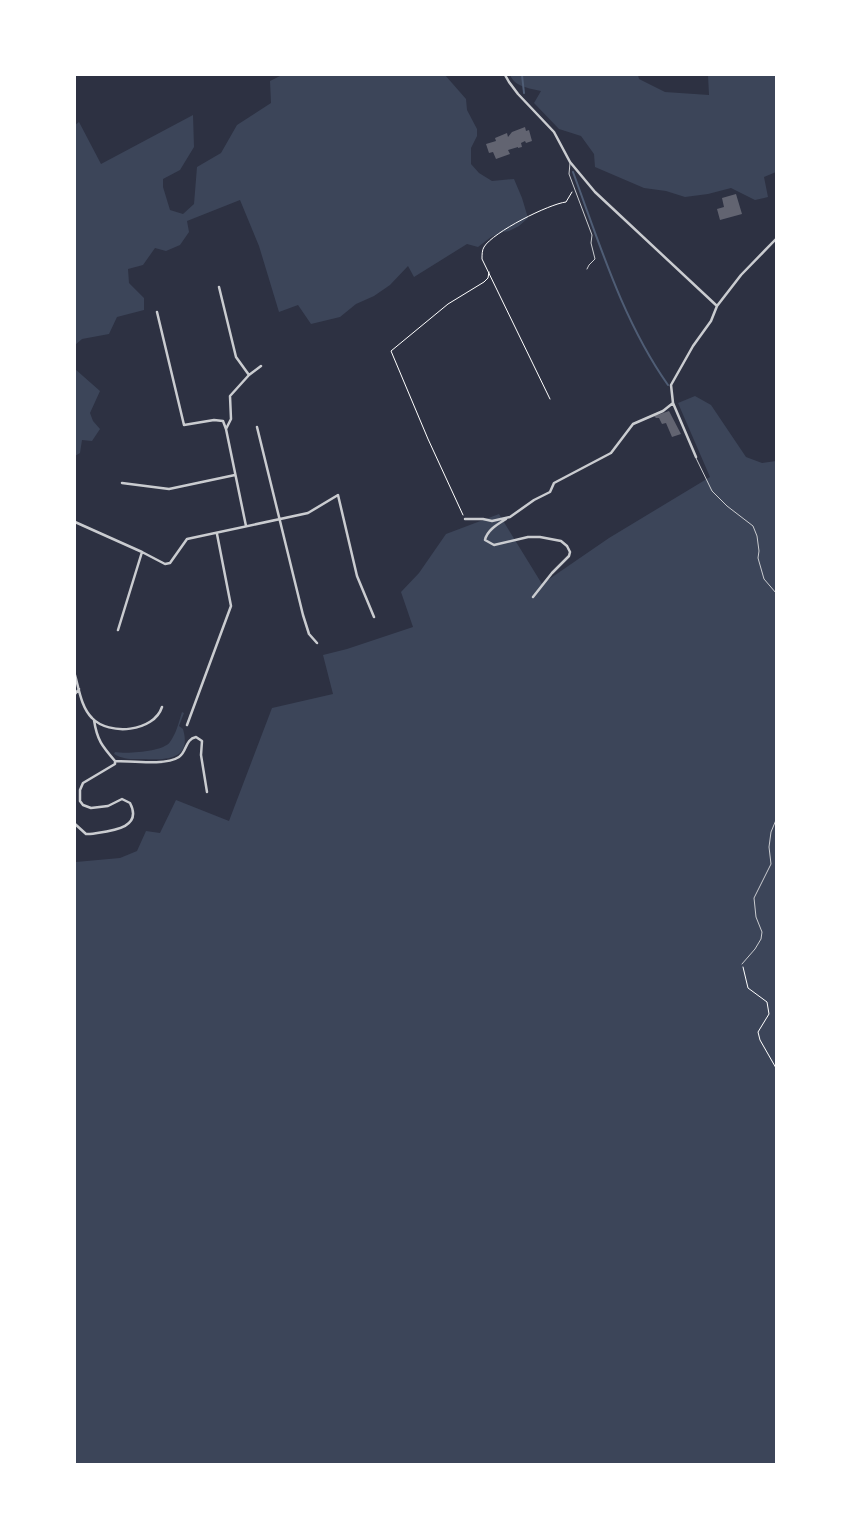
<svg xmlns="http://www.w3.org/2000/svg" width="851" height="1539" viewBox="0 0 851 1539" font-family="Raleway,sans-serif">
<rect width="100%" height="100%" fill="#2d3142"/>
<path fill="#3c4559" d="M282,75H445L466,99L467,110L477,129V136L471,148V164L479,173L492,181L514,179L522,198L528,218L519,226L509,231L503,232L491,237L478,247L467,244L414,277L408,266L390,285L374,296L356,304L340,317L311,324L298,305L279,312L259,246L240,200L187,221L189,232L180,245L166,251L155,248L143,265L128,269L129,283L144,298V310L117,317L109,334L82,339L75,345V125L79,122L101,164L193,115L194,147L180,170L163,179V187L170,210L183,214L194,204L197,167L221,153L237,125L271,103L270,81Z
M510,75H638L639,79L665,92L709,95L708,75H776V172L764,177L768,197L755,200L731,188L708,194L685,197L666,191L644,188L595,167L594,154L581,136L559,129L534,103L541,91C529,88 515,87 510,75Z
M75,369L100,391L90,413L93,421L100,429L92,441L82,440L80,453L75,456Z
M695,396L711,405L746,457L762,463L776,461V1464H75V860L76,862L120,858L137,851L146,831L160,833L176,800L229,821L272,708L333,694L323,655L347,649L413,627L401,592L419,573L446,534L499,514L542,584L609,538L710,477L678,403Z
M182,712L184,713L179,726L183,729C192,760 166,760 144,759C133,759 124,760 114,754L115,752C127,754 163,752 170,742C176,734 179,722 182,712Z"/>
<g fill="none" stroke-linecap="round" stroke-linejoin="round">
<path stroke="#4f5d75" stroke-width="2" d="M522,75L524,93
M573,172C600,245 623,321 668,385"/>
</g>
<path fill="#626471" d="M525,127L526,131L529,130L532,141L526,143L525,141L521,143L522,147L518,148V147L508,150L510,154L496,159L493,152L489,153L486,144L496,141L495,138L507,133L508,137L512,132Z
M736,194L742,214L720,220L717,209L724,207L722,198Z
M669,411L681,434L672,437L666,423L662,424L659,418H656L654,416Z"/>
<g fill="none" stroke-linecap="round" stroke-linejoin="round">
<path stroke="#fff" stroke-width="1" d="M550,399L482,259C482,255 482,250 484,247C493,232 549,204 566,202L572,192
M463,515L428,439L391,351L448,304L484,282L488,278L489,272
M743,967L748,988L767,1002L769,1014L758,1032L760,1040L776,1068"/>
<path stroke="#caccd0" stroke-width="1" d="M570,163L569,174L592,235L591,243L595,259L589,265L587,269
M696,458L712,491L727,506L753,526L757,536L759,551L758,558L764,579L776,593
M742,964L755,949L761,939L762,932L756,917L754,898L771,864L769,847L771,832L776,820"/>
<path stroke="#caccd0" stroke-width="2.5" d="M505,75L509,82L518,94L554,132L570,162L595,192L717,306
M219,287L236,357L249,375L230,396L231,419L226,429
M157,312L184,425L214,420L223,421L226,429L246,526
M249,375L261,366
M257,427L303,615L309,634L317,643
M696,457L673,403L671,385L693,346L711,321L717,306L741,275L776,239
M122,483L169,489L235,475
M465,519H483L492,521L510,517L534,500L550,492L554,483L611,453L633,424L663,411L673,403
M506,519C498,524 487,530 485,540L494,545L528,537H540L561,541L567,546L570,552L569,556L552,573L533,597
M75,522L142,552L165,564L170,563L187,539L308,513L338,495L357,576L374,617
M118,630L142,552
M75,675C79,689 81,707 92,718C109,736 154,732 162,707
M75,694L79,689
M187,725L231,606L217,534
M115,761C131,761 165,766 179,757C187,752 185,739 196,737L202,741L201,755L207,792
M75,824L86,834H90C107,831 144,830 130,803L122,799L108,806L91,808L83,805L80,801V790L83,783L115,764V761C102,746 97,740 94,720"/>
</g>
<rect width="851" height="1539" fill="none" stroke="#ffffff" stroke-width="152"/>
</svg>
